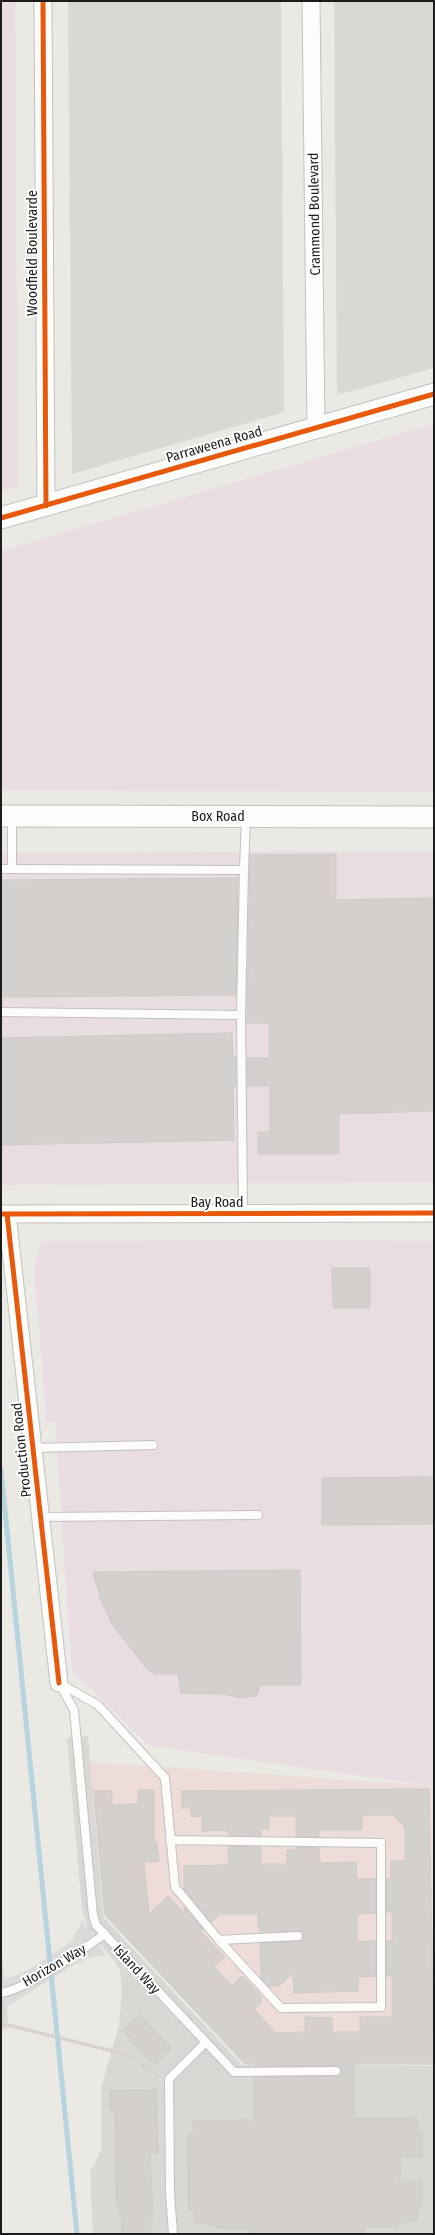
<svg xmlns="http://www.w3.org/2000/svg" width="435" height="2235" viewBox="0 0 435 2235" font-family="'Fira Sans Condensed',sans-serif">
<rect width="100%" height="100%" fill="#ebe9e4"/>
<path fill="#dad8d5" d="M68,1H281L284,412L72,474Z
M334,1H434V368L337,395Z
M88,1736L104,1918L242,2065L434,2066V2234H93L90,2172L101,2151V2088L119,2025L122,1990L120,1971L116,1963L88,1930L82,1909L67,1738Z
M1,1946L8,2023L7,2030H1Z"/>
<path fill="#eddcd8" d="M90,1762L434,1786V2056L249,2057L105,1915Z"/>
<path fill="#e9dce3" d="M1,1H15L18,486L1,491Z
M434,424V792L1,790V551Z
M434,851V1182L1,1185V852Z
M313,1240L434,1241V1786L150,1746L72,1671L55,1422H47L34,1267L42,1241Z"/>
<path fill="#dcdbd9" d="M82,1921L106,1955L92,1957L74,1965L6,2007L4,1980L28,1970L71,1942Z
M8,2023L113,2049L112,2053L7,2027Z"/>
<g fill="none" stroke-linecap="round" stroke-linejoin="round">
<path stroke="#b6d4df" stroke-width="5" d="M1,1470L77,2234"/>
</g>
<path fill="#d3d0cd" stroke="#cecac5" d="M336,854V900L434,898V1111L339,1114V1154H258V1132H270V1086H247V1058H269V1023H247L250,855Z
M238,878L236,995L1,997V880Z
M232,1033L233,1058H236V1086H233L234,1140L1,1145V1038Z
M332,1268H370V1308H333Z
M434,1477V1524L322,1525V1478Z
M300,1570L301,1685H261L256,1696L240,1698L225,1694L181,1693L178,1674H155L148,1670L112,1624L101,1600L93,1572Z
M429,1789L434,2064H354V2119L417,2118V2131H422V2156L401,2157L400,2182H422V2207H418V2220L407,2221V2224H397V2227H364V2234H248V2228H216V2225L195,2223V2210H189L188,2134H193V2121L255,2120V2077L336,2076L341,2074V2071L336,2066H255V2064H245L105,1915L94,1791H112V1805L138,1804V1790H154V1842H157L159,1861L144,1862L149,1914L168,1896L185,1914L184,1907L203,1929L200,1931L225,1957L214,1967L232,1986L242,1976L261,1996V2003L254,2009L276,2033L305,2032V2017L332,2018V2032H360V2017H392V1976H386V1941H392V1912H386V1879H391V1861H405V1827L393,1815H362V1830H319V1837L296,1836V1816H269V1829H261V1836L228,1835V1830L202,1831V1816L191,1817V1808H182V1791Z
M228,1846L261,1847V1864H287V1850H296V1847L319,1848L320,1863L356,1862L357,1879H376V1913L357,1914V1942L376,1941V1976L358,1977V1991L294,1993L293,1973L279,1986H268L261,1978L260,1943L299,1941L303,1938L302,1933L298,1931L260,1932V1927H258V1914H221L211,1922L184,1889V1866L229,1865Z
M140,2015L172,2048L154,2065L123,2031Z
M156,2090L158,2153H150L153,2218H151V2234H122V2218H120V2206L117,2207L115,2110H110V2091Z"/>
<g fill="none" stroke-linecap="round" stroke-linejoin="round">
<g stroke="#c3c2c0" stroke-width="10">
<path id="service" d="M1,869L244,870L246,816
M12,869V817
M1,1012L241,1015
M243,1214L241,1015L244,870
M33,1448L153,1445
M41,1517L258,1515
M59,1683L98,1705L165,1778L175,1887L219,1940L281,2008L381,2007V1843L170,1840
M59,1683L74,1710L93,1915L96,1925L234,2072L336,2071
M219,1940L298,1936
M1,1993C27,1989 82,1950 105,1934
M173,2234L170,2193L169,2079L206,2042"/>
</g>
<g stroke="#c3c2c0" stroke-width="19">
<path id="minor" d="M43,1L46,506
M311,1L316,428
M1,1214L434,1213
M7,1214L59,1683"/>
</g>
<g stroke="#c3c2c0" stroke-width="23">
<path id="tertiary" d="M1,518L434,394
M1,816L434,817"/>
</g>
<path stroke="#d6c8c3" stroke-width="2.5" stroke-dasharray="2 2" stroke-linecap="butt" d="M1,2025H8L129,2055L157,2076"/>
<use href="#service" stroke="#fcfcfb" stroke-width="8"/>
<use href="#minor" stroke="#fcfcfb" stroke-width="17"/>
<use href="#tertiary" stroke="#fcfcfb" stroke-width="21"/>
<g stroke="#fff" stroke-width="8">
<path id="cycleway" d="M43,1L46,506
M1,518L434,394
M1,1214L434,1213
M7,1214L59,1683"/>
</g>
<use href="#cycleway" stroke="#e8590c" stroke-width="5"/>
</g>
<g text-anchor="middle" stroke-width="4" stroke-linejoin="round" paint-order="stroke">
<g font-size="14" fill="#1c1c1c" stroke="#fff">
<text transform="translate(314 214) rotate(-91)" y="5">Crammond Boulevard</text>
<text transform="translate(32 253) rotate(-90)" y="5">Woodfield Boulevarde</text>
<text transform="translate(214 444) rotate(-16)" y="5">Parraweena Road</text>
<text x="218" y="821">Box Road</text>
<text x="217" y="1207">Bay Road</text>
<text transform="translate(21 1450) rotate(-96)" y="5">Production Road</text>
<text transform="translate(54 1965) rotate(-30)" y="5">Horizon Way</text>
<text transform="translate(137 1969) rotate(47)" y="5">Island Way</text>
</g>
</g>
<rect width="435" height="2235" fill="none" stroke="#1c1c1c" stroke-width="4"/>
</svg>
